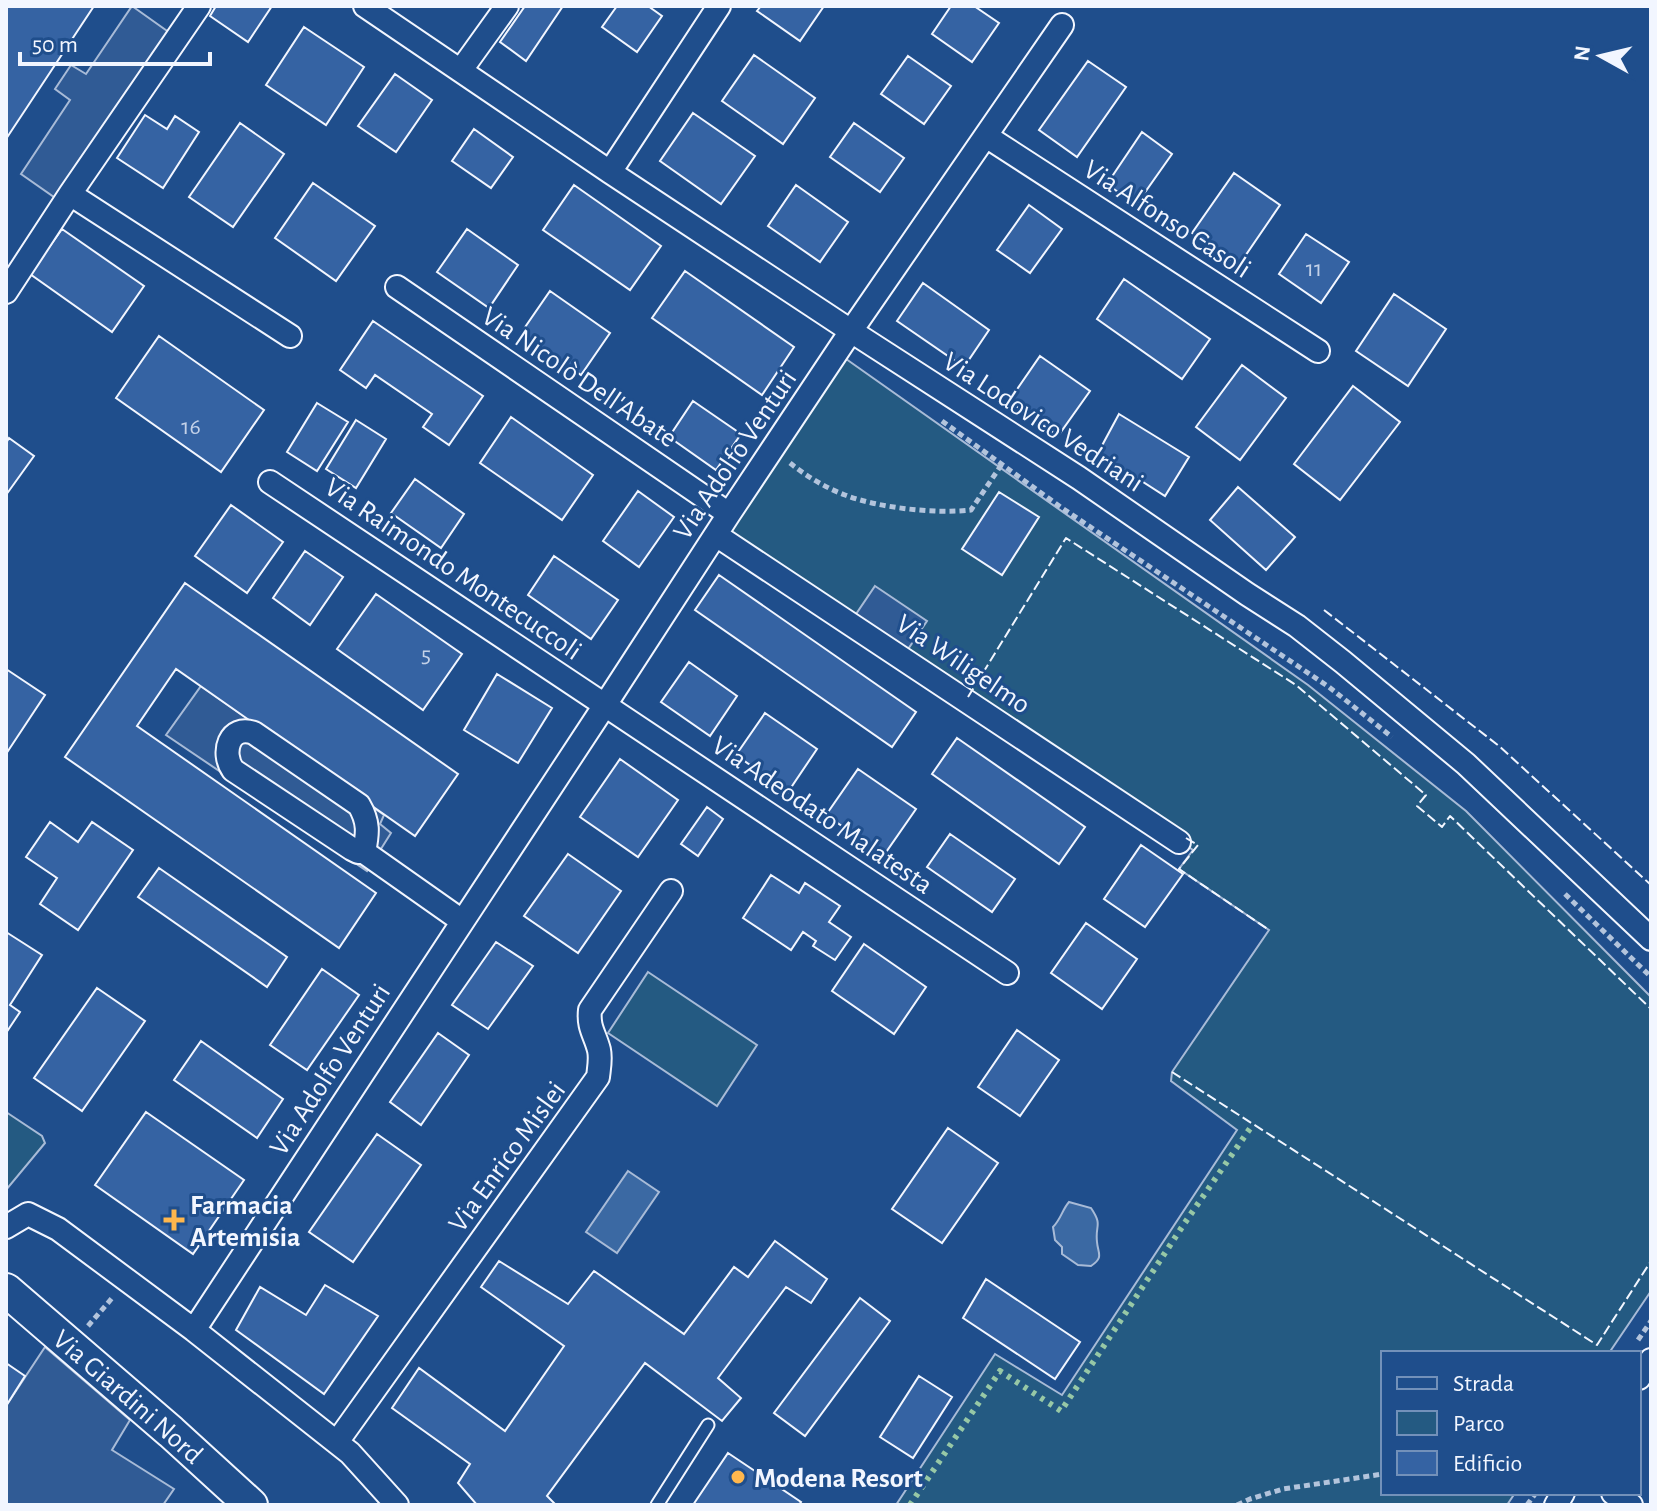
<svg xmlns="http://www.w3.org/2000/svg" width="1657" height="1511" viewBox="0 0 1657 1511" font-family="'Alegreya Sans',sans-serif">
<rect width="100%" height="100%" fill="#1f4e8c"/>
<path fill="#245a82" stroke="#a8bbd7" stroke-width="2" d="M839,354L1308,685L1466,811L1651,997V1291L1609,1353H1383V1493H1515L1507,1505H896L995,1354L1062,1395L1237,1130L1171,1081L1172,1072L1269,930L1179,869L1193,850L716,534Z
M648,972L757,1045L717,1106L608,1033Z
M6,1112L42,1136L45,1143L6,1190Z"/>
<path fill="#305b95" stroke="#a8bbd7" stroke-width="2" d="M132,6L177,38L64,204L21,174L70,100L55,89L71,65L86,74Z
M875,586L927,621L902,658L850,623Z
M201,686L384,815L380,824L391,833L367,871L166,735Z
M45,1347L130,1420L112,1450L174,1489L163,1505H6V1406Z"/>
<path fill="#3b69a3" stroke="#a8bbd7" stroke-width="2" d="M628,1171L659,1192L617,1253L586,1232Z
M1069,1202L1091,1208C1103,1226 1095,1224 1097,1242C1098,1254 1104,1257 1091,1266L1078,1265L1062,1254V1247L1055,1240L1053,1227C1061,1219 1062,1210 1069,1202Z"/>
<path fill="#3563a3" stroke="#f2f6ff" stroke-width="2" d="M6,6H94L6,139Z
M216,6H272L248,42L210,16Z
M525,6H563L526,61L500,42Z
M617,6H648L662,16L637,52L602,27Z
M761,6H824L800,41L757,11Z
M951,6H974L999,23L972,62L932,34Z
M304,27L364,67L326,125L266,85Z
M754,55L815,98L783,144L722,101Z
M908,56L951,86L924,124L881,94Z
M1088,61L1126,87L1077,157L1039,130Z
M395,74L432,100L396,152L358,126Z
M693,113L755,156L721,204L660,161Z
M145,115L167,129L175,116L199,132L163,188L117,158Z
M240,123L284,154L233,227L189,197Z
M854,123L904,158L880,192L830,157Z
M474,129L513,157L491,188L452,161Z
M1142,132L1172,154L1136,205L1107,184Z
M1234,173L1280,205L1239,265L1192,233Z
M313,183L375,226L336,281L275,238Z
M574,185L661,246L630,290L543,230Z
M796,185L848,222L820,262L768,226Z
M1029,205L1062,229L1030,273L997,250Z
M62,229L144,286L112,332L30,274Z
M467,229L518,265L489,308L437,272Z
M1306,234L1349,262L1321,303L1279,274Z
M685,271L794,347L762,395L652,318Z
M1124,279L1210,339L1182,379L1097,319Z
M923,283L989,330L964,367L897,321Z
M550,291L610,333L581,375L521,333Z
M1394,294L1446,329L1408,386L1356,351Z
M373,321L483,396L449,445L423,427L432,414L375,375L366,388L340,370Z
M159,336L264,410L221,472L116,398Z
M1040,356L1090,391L1058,436L1009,401Z
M1242,365L1286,398L1240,460L1196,427Z
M1353,386L1400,422L1340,500L1294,464Z
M693,401L741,434L716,470L669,437Z
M317,403L348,422L317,471L287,452Z
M1119,414L1189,457L1165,496L1098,453Z
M511,417L593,475L562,520L480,463Z
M356,420L386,439L356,488L326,469Z
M9,438L34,456L6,495V443Z
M415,479L464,514L441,548L391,513Z
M1238,487L1295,537L1266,570L1210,520Z
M638,491L674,517L639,567L603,541Z
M999,492L1039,517L1002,575L962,549Z
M231,505L283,542L247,593L195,556Z
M305,551L343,577L310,625L273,598Z
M554,556L618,600L591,639L528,595Z
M719,575L916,712L892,747L695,610Z
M185,583L458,774L415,836L176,669L137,726L376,893L339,948L65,757Z
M376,594L462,654L423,710L337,649Z
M689,662L737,696L710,736L661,702Z
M6,669L45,695L6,754Z
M497,674L552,708L518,763L464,730Z
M765,713L817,749L788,792L736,755Z
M957,738L1085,827L1059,864L932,774Z
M620,759L678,800L638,857L580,817Z
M858,769L916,809L884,855L826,815Z
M707,807L723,819L698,856L681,844Z
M50,822L78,842L92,822L133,850L78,930L40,904L57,878L26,857Z
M950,834L1015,879L992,912L927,867Z
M1141,845L1183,874L1145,927L1104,899Z
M568,854L621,891L578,953L524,916Z
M159,868L287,957L267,987L138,897Z
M771,875L799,893L805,883L840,906L829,922L851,937L835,960L813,946L816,941L803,932L791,950L743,918Z
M1086,923L1137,959L1102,1009L1051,973Z
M6,932L42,955L10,1005L20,1012L6,1033Z
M496,942L533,966L488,1029L452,1005Z
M864,944L926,987L894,1034L832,991Z
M322,969L359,995L307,1070L270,1045Z
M97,988L145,1021L82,1111L34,1078Z
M1017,1030L1059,1060L1020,1116L978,1087Z
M438,1033L469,1055L421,1125L390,1102Z
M201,1041L283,1099L257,1138L174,1080Z
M146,1112L244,1180L193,1254L95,1185Z
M948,1128L998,1163L942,1243L892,1209Z
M377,1134L421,1165L353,1262L309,1232Z
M775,1241L827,1279L811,1303L786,1287L718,1378L741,1398L722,1421L645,1363L547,1496L556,1505H477L458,1483L470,1464L392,1408L419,1368L505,1431L564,1346L481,1287L499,1261L568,1304L594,1271L684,1334L734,1267L748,1277Z
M986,1279L1080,1342L1055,1379L963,1318Z
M325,1285L378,1316L324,1394L236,1330L260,1287L306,1315Z
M860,1298L890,1321L805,1436L774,1413Z
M6,1363L25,1376L6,1406Z
M919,1376L952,1397L913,1458L880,1437Z
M728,1453L801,1502L799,1505H693Z"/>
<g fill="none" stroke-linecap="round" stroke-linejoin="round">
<g stroke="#f2f6ff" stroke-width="15">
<path id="lane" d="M657,1505L708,1425"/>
</g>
<g stroke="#f2f6ff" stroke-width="26">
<path id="street" d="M365,6L610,172L851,331L1079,478L1247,594L1297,626L1343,662L1466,764L1651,939
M461,70L507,6
M986,136L1318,351
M610,172L719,6
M70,194L290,336
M397,287L729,514
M6,292L70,194L199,6
M270,482L1007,973
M716,535L1179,842
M364,852H358L352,849L233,770C221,753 229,724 254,733L359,805C369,822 368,833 364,852L462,921
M6,1227L28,1214L58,1229L194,1330L350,1453L397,1505
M194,1330L605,705L729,514L851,331L1062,25
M1639,1378L1651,1360
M337,1442L598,1077C599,1068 601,1059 599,1050C595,1034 588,1028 590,1010L671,891
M1613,1493L1631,1505
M1556,1505L1563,1493"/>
</g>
<g stroke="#f2f6ff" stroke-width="36">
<g id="secondary">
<path id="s1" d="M6,1290L171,1432L251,1505"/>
</g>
</g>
<path stroke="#b3c4dc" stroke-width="5" stroke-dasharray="6 4" stroke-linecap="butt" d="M942,421L1062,508L1329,687L1392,737
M790,463C806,476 826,488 845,495C879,508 935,514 971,510L1002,464
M1565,894L1651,977
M88,1326L113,1297
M1638,1340L1651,1321
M1237,1505L1250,1499L1283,1489L1383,1474
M1527,1505L1535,1494"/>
<use href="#lane" stroke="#1f4e8c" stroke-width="11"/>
<use href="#street" stroke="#1f4e8c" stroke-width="22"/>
<use href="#secondary" stroke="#1f4e8c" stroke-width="32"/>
<path stroke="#97c8a6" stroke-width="6" stroke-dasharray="4 6" stroke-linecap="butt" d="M910,1505L1000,1371L1061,1411L1184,1224L1251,1127"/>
<path stroke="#f2f6ff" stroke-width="2" stroke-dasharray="10 4" stroke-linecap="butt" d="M1324,610L1499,746L1651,885
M968,697L1066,538L1296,685L1426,795L1417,806L1442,827L1450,816L1651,1009
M1186,838L1198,845L1179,869L1269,930
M1172,1072L1597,1345L1651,1261"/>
</g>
<g fill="#ffb74d" stroke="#1f4e8c" stroke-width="3">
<path d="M170 1208h8v8h8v8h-8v8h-8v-8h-8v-8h8z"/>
<circle cx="738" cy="1477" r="8"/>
</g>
<g text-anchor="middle" stroke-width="6" stroke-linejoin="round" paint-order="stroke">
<g font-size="24" fill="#c3d1e8">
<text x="1314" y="276">11</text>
<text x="191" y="434">16</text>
<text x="426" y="662">5</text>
</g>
<g font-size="28" fill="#f2f6ff" stroke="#1f4e8c">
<text transform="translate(1168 218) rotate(33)" y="10">Via Alfonso Casoli</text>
<text transform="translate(580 376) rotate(34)" y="10">Via Nicolò Dell'Abate</text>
<text transform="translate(1044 421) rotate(33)" y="10">Via Lodovico Vedriani</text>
<text transform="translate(734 454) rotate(-56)" y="10">Via Adolfo Venturi</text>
<text transform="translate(454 568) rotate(34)" y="10">Via Raimondo Montecuccoli</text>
<text transform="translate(964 663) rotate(34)" y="10">Via Wiligelmo</text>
<text transform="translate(823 814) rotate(34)" y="10">Via Adeodato Malatesta</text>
<text transform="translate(329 1069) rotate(-57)" y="10">Via Adolfo Venturi</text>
<text transform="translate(506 1156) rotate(-54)" y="10">Via Enrico Mislei</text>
<text dy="10" stroke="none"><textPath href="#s1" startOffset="162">Via Giardini Nord</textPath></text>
</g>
<g font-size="28" font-weight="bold" fill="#f2f6ff" stroke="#1f4e8c" text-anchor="start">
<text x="190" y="1214">Farmacia<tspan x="190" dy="32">Artemisia</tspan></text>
<text x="754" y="1487">Modena Resort</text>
</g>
</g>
<rect width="1657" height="1511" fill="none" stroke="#f2f6ff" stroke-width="16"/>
<rect x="1381" y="1351" width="260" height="144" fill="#1f4e8c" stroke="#7391ba" stroke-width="2"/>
<rect x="1397" y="1377" width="40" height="12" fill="#1f4e8c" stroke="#7391ba" stroke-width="2"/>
<text x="1453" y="1391" font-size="24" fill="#f2f6ff">Strada</text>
<rect x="1397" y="1411" width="40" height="24" fill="#245a82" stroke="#7391ba" stroke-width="2"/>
<text x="1453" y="1431" font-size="24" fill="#f2f6ff">Parco</text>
<rect x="1397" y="1451" width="40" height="24" fill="#3563a3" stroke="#7391ba" stroke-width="2"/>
<text x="1453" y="1471" font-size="24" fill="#f2f6ff">Edificio</text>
<g transform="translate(1601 56) rotate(278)" stroke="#1f4e8c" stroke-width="6" paint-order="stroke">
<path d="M0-6L14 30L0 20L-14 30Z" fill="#f2f6ff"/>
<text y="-12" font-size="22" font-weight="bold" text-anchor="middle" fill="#f2f6ff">N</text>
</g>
<path d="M20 52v12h190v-12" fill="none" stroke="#f2f6ff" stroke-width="4"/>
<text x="32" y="52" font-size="24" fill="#f2f6ff" stroke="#1f4e8c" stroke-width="6" paint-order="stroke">50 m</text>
</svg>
